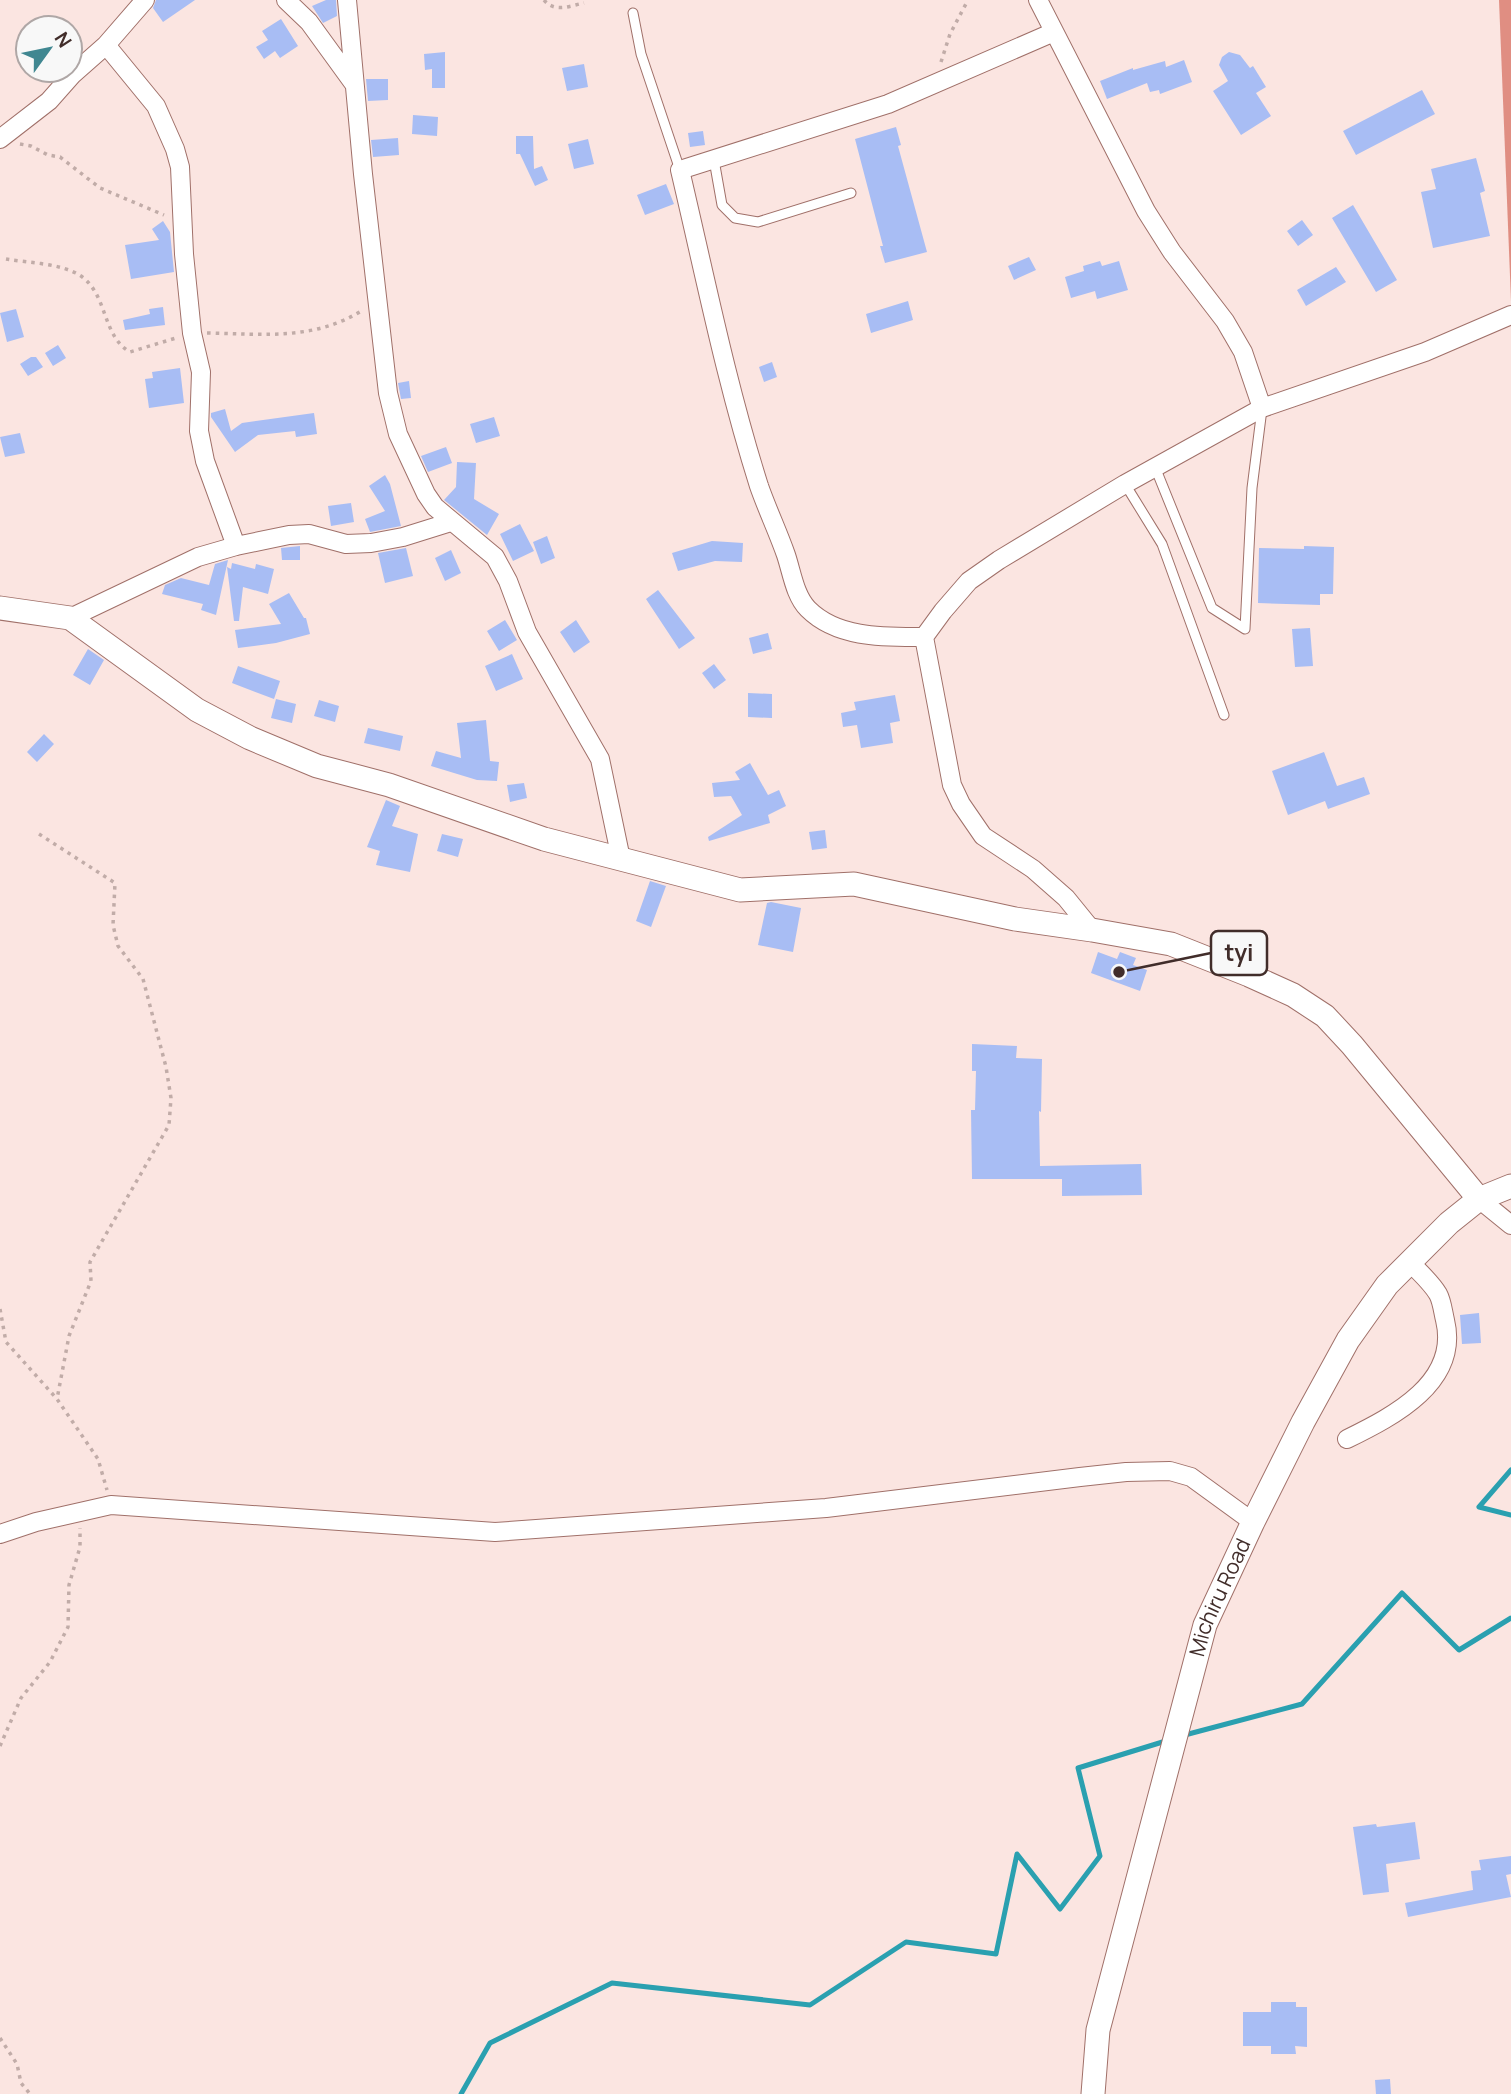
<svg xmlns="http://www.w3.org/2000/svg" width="1511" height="2094" viewBox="0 0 1511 2094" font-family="Manrope,sans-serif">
<rect width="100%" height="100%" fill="#fbe5e1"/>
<path fill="#e08e82" d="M1499,0H1511V301Z"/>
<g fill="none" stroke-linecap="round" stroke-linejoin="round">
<path stroke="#2aa0b0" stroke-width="5" d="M1511,1470L1479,1507L1511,1515
M1181,1736L1302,1704L1402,1593L1459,1650L1511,1618
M461,2094L490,2043L612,1983L810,2005L906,1942L996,1954L1017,1854L1060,1909L1100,1856L1078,1768L1169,1740"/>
</g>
<path fill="#a8bdf4" d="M156,0H195L163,22L153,8Z
M326,0H336L337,16L323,23L312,6Z
M281,19L298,46L280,58L275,51L264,59L256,47L268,40L262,31Z
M445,52V88H432V69L425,70L424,54Z
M1229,52L1240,55L1250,68L1253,66L1266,87L1256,93L1271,116L1241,135L1213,91L1228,81L1219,65L1222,57Z
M1184,60L1192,82L1160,94L1159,90L1150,92L1147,83L1107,99L1100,81L1133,68V70L1165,61L1166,67Z
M584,64L588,87L567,91L562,68Z
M366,79H388V100L368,101Z
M1422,90L1435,114L1356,155L1343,131Z
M413,115L438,117L437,136L412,134Z
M896,127L901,145L898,146L927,252L885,263L880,246H883L855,139Z
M703,131L705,145L690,147L688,133Z
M516,136H533L534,169L542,166L548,180L535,186L520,154H516Z
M398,138L399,155L373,157L371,140Z
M588,139L594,164L574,169L568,144Z
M1476,158L1485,191L1480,193L1490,236L1433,248L1421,192L1436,189L1431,169Z
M666,184L674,204L645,215L637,195Z
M1353,205L1397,280L1376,292L1332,218Z
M1302,220L1313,235L1298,246L1287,231Z
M163,221L170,232L174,272L131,279L125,245L159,240L152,229Z
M1029,257L1036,270L1014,280L1008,266Z
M1100,261L1102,266L1119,261L1128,290L1097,299L1095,291L1071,298L1065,277L1084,271L1083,266Z
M1336,267L1346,282L1306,306L1297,290Z
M908,301L913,320L871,333L866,314Z
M163,307L165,325L125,330L123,320L150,314L149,309Z
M16,309L24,337L7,342L0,313Z
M58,345L66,358L53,366L45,353Z
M31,357H36L43,367L28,376L20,364Z
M772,362L777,377L764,382L759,367Z
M180,368L184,403L149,408L145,379L153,378L152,372Z
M409,381L411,398L401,399L398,383Z
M225,409L231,431L242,423L314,413L317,434L296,437L295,431L258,435L235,452L211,417V413Z
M494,417L500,436L476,443L470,424Z
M20,433L25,453L5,457L0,437Z
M446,447L452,463L428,472L421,456Z
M457,462L476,463L474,499L499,514L487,535L444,500L456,487Z
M385,475L390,484L401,526L370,532L365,519L385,511L369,486Z
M351,503L354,522L331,526L328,506Z
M520,524L534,551L513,561L500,534Z
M547,536L555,558L541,564L533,542Z
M712,541L743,543L742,562L715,561L678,571L672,553Z
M300,546V560H282L281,548Z
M1304,546L1334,547L1333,594H1320V605L1258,603L1259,548L1304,549Z
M406,548L413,576L385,583L378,553Z
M451,550L461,573L445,581L435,558Z
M228,560L216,615L201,610L203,604L162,594L165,585L181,578L209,585L215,564Z
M232,563L255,569L256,564L274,569L268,594L243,587L239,621H234L227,567L231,569Z
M658,590L695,638L679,649L646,599Z
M289,593L304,618H306L310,634L276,643L238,648L235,630L281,624L269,604Z
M505,620L517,640L499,651L487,631Z
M576,620L590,642L574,653L560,632Z
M1310,628L1313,666L1295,667L1292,629Z
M768,633L772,649L753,654L749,638Z
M88,649L104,660L90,685L73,675Z
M512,654L523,679L496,691L485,666Z
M714,664L726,680L714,689L702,673Z
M238,666L280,681L274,699L232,683Z
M748,693L772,694V718L748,717Z
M895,695L900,721L890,723L893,743L861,748L857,725L843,727L841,713L856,710L854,702Z
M276,699L296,704L292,723L271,718Z
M319,700L339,706L335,722L314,716Z
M486,720L490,761L499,762L497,781L477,780L431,766L436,751L461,758L457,723Z
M368,728L403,736L400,751L364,743Z
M44,734L54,744L37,762L27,752Z
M1324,752L1337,786L1364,777L1370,794L1328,809L1325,801L1288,815L1272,771Z
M750,763L768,795L779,790L786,806L768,815L770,823L709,841L708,837L742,815L731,796L714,797L712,783L740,780L735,772Z
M524,783L527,798L510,802L507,785Z
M386,800L400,806L392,826L418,834L410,872L376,865L380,851L367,847Z
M825,830L827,848L812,850L809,832Z
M442,834L463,839L458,857L437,851Z
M650,881L666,886L651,927L636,921Z
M771,902L801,908L793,952L758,945L767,903Z
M1098,952L1117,959L1120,952L1136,958L1133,965L1147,970L1140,991L1091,973Z
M972,1044L1017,1046L1016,1058L1042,1059L1041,1112L1039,1111L1040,1166L1141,1164L1142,1195L1062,1196V1179H972L971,1110H975L976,1071H972Z
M1479,1313L1481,1343L1462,1344L1460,1315Z
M1415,1822L1420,1859L1386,1864L1389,1892L1363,1895L1353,1827L1376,1824L1377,1827Z
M1511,1856V1874L1506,1875L1511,1897L1408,1917L1405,1903L1473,1890L1471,1871L1481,1870L1479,1860Z
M1271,2002H1296V2007H1307V2047L1295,2046L1296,2054H1271V2046H1243V2012H1271Z
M1390,2079L1391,2094H1376L1375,2080Z"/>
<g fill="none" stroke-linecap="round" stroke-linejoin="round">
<g stroke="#a07069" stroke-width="11">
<path id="service" d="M633,13L641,54L680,170
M714,160L722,205L735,218L758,222L851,193
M1155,467L1212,608L1245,629L1252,488L1262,409
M1125,484L1162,544L1224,715"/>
</g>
<g stroke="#a07069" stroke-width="20">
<path id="minor" d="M286,0L309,22L354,84
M347,0L363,174L388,393L398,434L426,494L435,507L495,557L508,581L527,632L600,759L621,859
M1038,0L1146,211L1172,252L1225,321L1243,352L1262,408
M106,45L156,106L175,149L180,167L184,254L192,333L201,372L199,431L205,461L236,546
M0,139L49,101L72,75L106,45L145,0
M70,618L198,557L236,546L289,535L309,534L346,544L371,543L403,537L451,522
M924,637C886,637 838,639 808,609C795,596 792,573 786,555C778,532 767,509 759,486C726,382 705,276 680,170L888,104L1054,32
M1092,930L1066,898L1033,869L983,836L961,804L952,785L924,637L943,611L969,581L999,560L1125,484L1262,408L1425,352L1511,315
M1479,1199L1511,1225
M1347,1439C1394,1416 1460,1382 1445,1320C1443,1312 1442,1301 1438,1294C1431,1282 1418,1271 1409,1261
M0,1534L36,1522L111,1505L495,1532L826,1508L1080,1477L1126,1472L1170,1471L1191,1477L1253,1522"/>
</g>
<g stroke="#a07069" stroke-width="25">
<g id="tertiary">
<path d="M0,608L70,618L197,710L250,738L317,766L389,785L544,839L740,890L854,884L1015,919L1092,930L1171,944L1249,975L1293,995L1325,1016L1352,1045L1479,1199"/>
<path id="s1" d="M1093,2094L1098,2030L1205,1625L1253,1522L1303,1422L1348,1340L1387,1285L1449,1223L1479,1199L1511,1186"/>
</g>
</g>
<path stroke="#c1aca8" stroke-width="3.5" stroke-dasharray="3.5 5" stroke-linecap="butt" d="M544,0C555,13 569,6 584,3
M941,62L950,34L968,0
M20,144L31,146L48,155L60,157L100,188L164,215
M6,259C29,263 61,263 81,276C108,295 102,336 130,352L176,338
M207,333C264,334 313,341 363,310
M39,834L115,883L113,925L118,946L143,979L166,1067L171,1098L169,1125L90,1262L91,1281L69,1336L57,1399
M0,1309L6,1342L57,1399L98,1459L107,1490
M0,1746L21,1698L50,1662L68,1627L69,1585L80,1547V1528
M0,2038L17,2064L21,2083L30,2094"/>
<use href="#service" stroke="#fff" stroke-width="9"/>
<use href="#minor" stroke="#fff" stroke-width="18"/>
<use href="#tertiary" stroke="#fff" stroke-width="23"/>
</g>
<g text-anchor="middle" stroke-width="6" stroke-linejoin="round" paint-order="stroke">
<g font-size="21" fill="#412d2a" stroke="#f8f8f8">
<text dy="7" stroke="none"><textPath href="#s1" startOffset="514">Michiru Road</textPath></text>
</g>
</g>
<path fill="none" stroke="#412d2a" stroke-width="2.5" d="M1119 972L1211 953"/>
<circle fill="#412d2a" stroke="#f8f8f8" stroke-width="2.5" cx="1119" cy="972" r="7"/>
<rect fill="#f8f8f8" stroke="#412d2a" stroke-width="2.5" x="1211" y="931" width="56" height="44" rx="7"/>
<g font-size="23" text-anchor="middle" font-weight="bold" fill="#412d2a">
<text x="1239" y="961">tyi</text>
</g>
<g transform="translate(49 49) rotate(57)"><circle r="33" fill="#f8f8f8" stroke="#afa7a6" stroke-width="2"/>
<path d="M0-5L12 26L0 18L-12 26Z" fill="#408791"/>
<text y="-10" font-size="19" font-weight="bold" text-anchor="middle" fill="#412d2a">N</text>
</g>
</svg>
